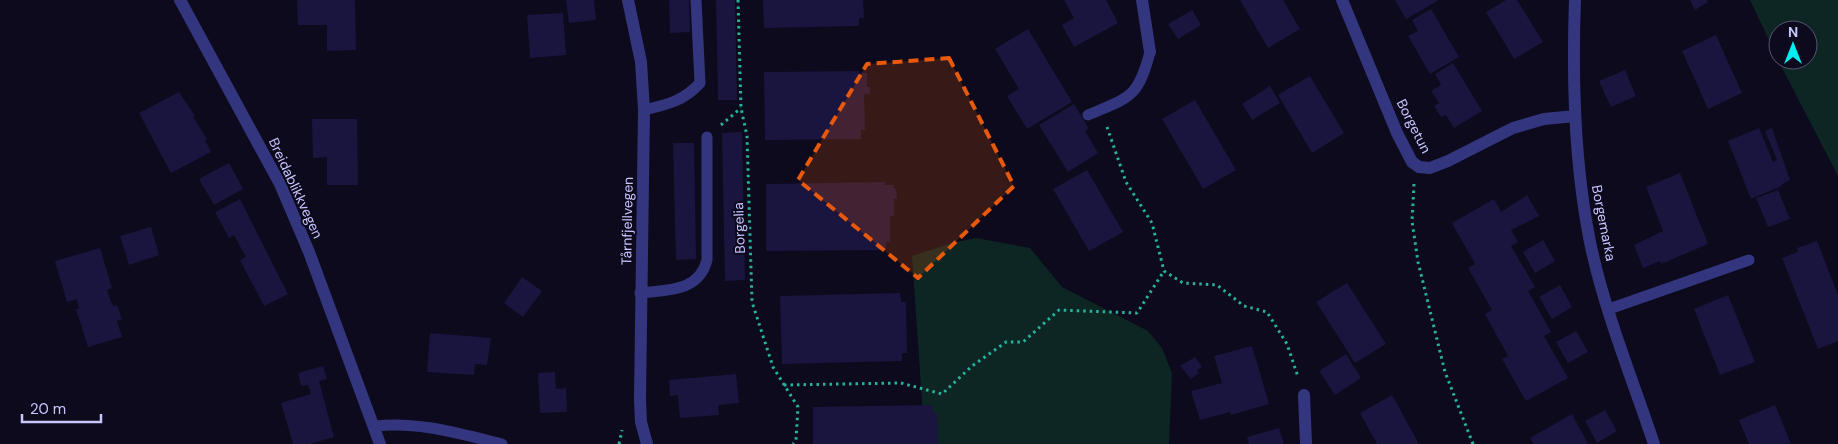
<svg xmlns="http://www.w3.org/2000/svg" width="1838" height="444" viewBox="0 0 1838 444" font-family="'DM Sans',sans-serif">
<rect width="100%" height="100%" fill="#0c0a1c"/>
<path fill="#0d2623" d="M1750,0H1838V176L1778,60H1808V30H1778V59Z
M976,238L1030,248L1062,287L1148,331L1162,348L1172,373L1169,444H925L912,256L952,243Z"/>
<path fill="#1a153e" d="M297,0H355L356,50L327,51V25H298Z
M566,0H594L596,20L569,23Z
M669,0H689L690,32L670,33Z
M716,0H735L737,100H718Z
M763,0H863L864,18H859V26L764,28Z
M1064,0H1106L1118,23L1074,47L1062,25L1074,18Z
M1240,0H1283L1300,29L1268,48Z
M1395,0H1439L1406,19Z
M1506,0H1517L1543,42L1514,59L1486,12Z
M1690,0H1707L1708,2L1695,10Z
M1431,9L1459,57L1430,74L1408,36L1418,31L1412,20Z
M1192,10L1201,25L1178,39L1168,24Z
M563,13L566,55L530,58L527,15Z
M1028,29L1072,102L1027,129L1007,96L1019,89L995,49Z
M1716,35L1742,93L1708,109L1682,51Z
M1453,63L1482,111L1454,128L1446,115L1441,117L1434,106L1439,103L1431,91L1441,85L1435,74Z
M1625,70L1636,96L1611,107L1599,81Z
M859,71V73H867V87H870V94H864L865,130H861V139L765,140L764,72Z
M1310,76L1344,133L1312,153L1278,95Z
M1270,86L1280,103L1252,120L1242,104Z
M179,92L195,116L193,117L207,139L205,140L211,152L171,173L139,113Z
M1195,100L1236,170L1203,189L1162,119Z
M1074,104L1089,129L1085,131L1098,153L1068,172L1039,125Z
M312,119H357L358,185H327V157L313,158Z
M1759,128L1773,162L1777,160L1765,131L1772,128L1790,180L1782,184V186L1751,199L1728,141Z
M742,132L745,280L725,281L722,133Z
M673,143H694L696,259L676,260Z
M229,163L243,189L214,205L199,179Z
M1087,170L1123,232L1089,251L1053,189Z
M1680,173L1708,244L1661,264L1660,261L1643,268L1634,245L1663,231L1646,187Z
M885,182V185H894V189H896L897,199H894V216H890V242H886V250L766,251V184Z
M1778,190L1790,219L1768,227L1756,198Z
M1527,195L1539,216L1511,230L1518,242L1511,246L1535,287L1528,291L1551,332L1544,336L1568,378L1526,401L1502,359L1508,356L1485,314L1492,310L1468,268L1475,264L1452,223L1494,199L1501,212Z
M240,199L288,294L264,306L240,260L246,257L234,235L229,238L215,212Z
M151,227L159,255L129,265L120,236Z
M1543,240L1555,261L1535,273L1523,252Z
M1817,241L1838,295V341L1818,349L1782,258L1798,252L1797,248Z
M100,248L112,288L107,290L110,299L113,306L117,305L122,319L117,321L122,337L88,347L76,309H79L77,299L67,302L55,261Z
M522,277L542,291L523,317L504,303Z
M1347,283L1386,344L1355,363L1316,302Z
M1560,285L1572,307L1552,319L1539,297Z
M900,293L901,302H906L907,353H902V361L782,364L780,296Z
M1728,295L1755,362L1720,375L1694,309Z
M1576,331L1588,352L1568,363L1556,342Z
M430,333L491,338L487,365L475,364L474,375L427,372Z
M1252,346L1269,404L1231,415L1230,412L1200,420L1191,391L1222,383L1214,356Z
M1346,354L1361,378L1335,395L1319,371Z
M1195,357L1202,367L1197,370L1199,373L1191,379L1180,366Z
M323,366L327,379L319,381L334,437L310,444H293L281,403L311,394L308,385L301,386L298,373Z
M555,372L556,389L566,388L567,412L540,413L538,373Z
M736,374L739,403L718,405L719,415L680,418L678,395L670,396L669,380Z
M1392,395L1419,444H1377L1360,413Z
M932,405L933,413H937L938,444H813V407Z
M1775,405L1791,444H1749L1739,420Z
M1605,410L1617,431L1597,443L1585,421Z
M1572,414L1588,444H1534L1530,438Z
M1279,428L1284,444H1249L1247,437Z"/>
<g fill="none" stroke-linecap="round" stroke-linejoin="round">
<path stroke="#27b29d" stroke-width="3" stroke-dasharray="2.5 4" stroke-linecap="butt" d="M738,0L741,108L747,136L752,302L773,367L798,407L796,440L793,444
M721,125L741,108
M1107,127L1126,182L1152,223L1164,271L1183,283L1217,285L1244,306L1267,312L1287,344L1298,377
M1414,184L1412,221L1418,262L1445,372L1473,444
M784,385L901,383L942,394L972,366L1006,342H1023L1059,310L1137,313L1164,271
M619,444L622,430"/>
<path stroke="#33367e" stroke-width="11" d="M644,110C666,105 684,101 700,83L696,0
M1088,115C1130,97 1138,98 1150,52
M640,293C667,290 699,292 707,260V137
M1609,309L1749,260
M375,426C419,421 460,434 502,444"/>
<path stroke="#33367e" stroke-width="12" d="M180,0L280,184L309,252L380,444
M628,0L641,62L644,110L640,399L641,422L647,444
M1142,0L1150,52
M1342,0L1397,133L1412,162L1419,167L1430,168L1448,161L1513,128L1544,119L1575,116
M1575,0C1572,81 1574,162 1590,242C1604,310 1632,378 1654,444
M1304,395L1306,444"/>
</g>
<path fill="#e8590c" fill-opacity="0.2" stroke="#e8590c" stroke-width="4" stroke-dasharray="10 6" stroke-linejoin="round" d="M949,58L1014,186L918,278L798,180L867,64Z"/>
<g text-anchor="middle" stroke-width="4" stroke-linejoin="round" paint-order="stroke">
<g font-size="14" fill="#c7c6ff" stroke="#0c0a1c">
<text transform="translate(1414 126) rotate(63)" y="5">Borgetun</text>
<text transform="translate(296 188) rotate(65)" y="5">Breidablikkvegen</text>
<text transform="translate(627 221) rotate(-89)" y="5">Tårnfjellvegen</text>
<text transform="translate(1604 223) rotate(79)" y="5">Borgemarka</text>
<text transform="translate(739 228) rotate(-92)" y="5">Borgelia</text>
</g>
</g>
<g transform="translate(1793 45)"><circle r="24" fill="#0c0a1c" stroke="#575577"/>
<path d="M0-4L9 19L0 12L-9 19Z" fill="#00eef1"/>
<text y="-8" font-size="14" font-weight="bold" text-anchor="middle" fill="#c7c6ff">N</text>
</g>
<path d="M22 414v8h79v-8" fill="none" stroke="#c7c6ff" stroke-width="2.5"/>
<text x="30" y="414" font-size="15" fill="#c7c6ff" stroke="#0c0a1c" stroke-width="4" paint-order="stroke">20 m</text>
</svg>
